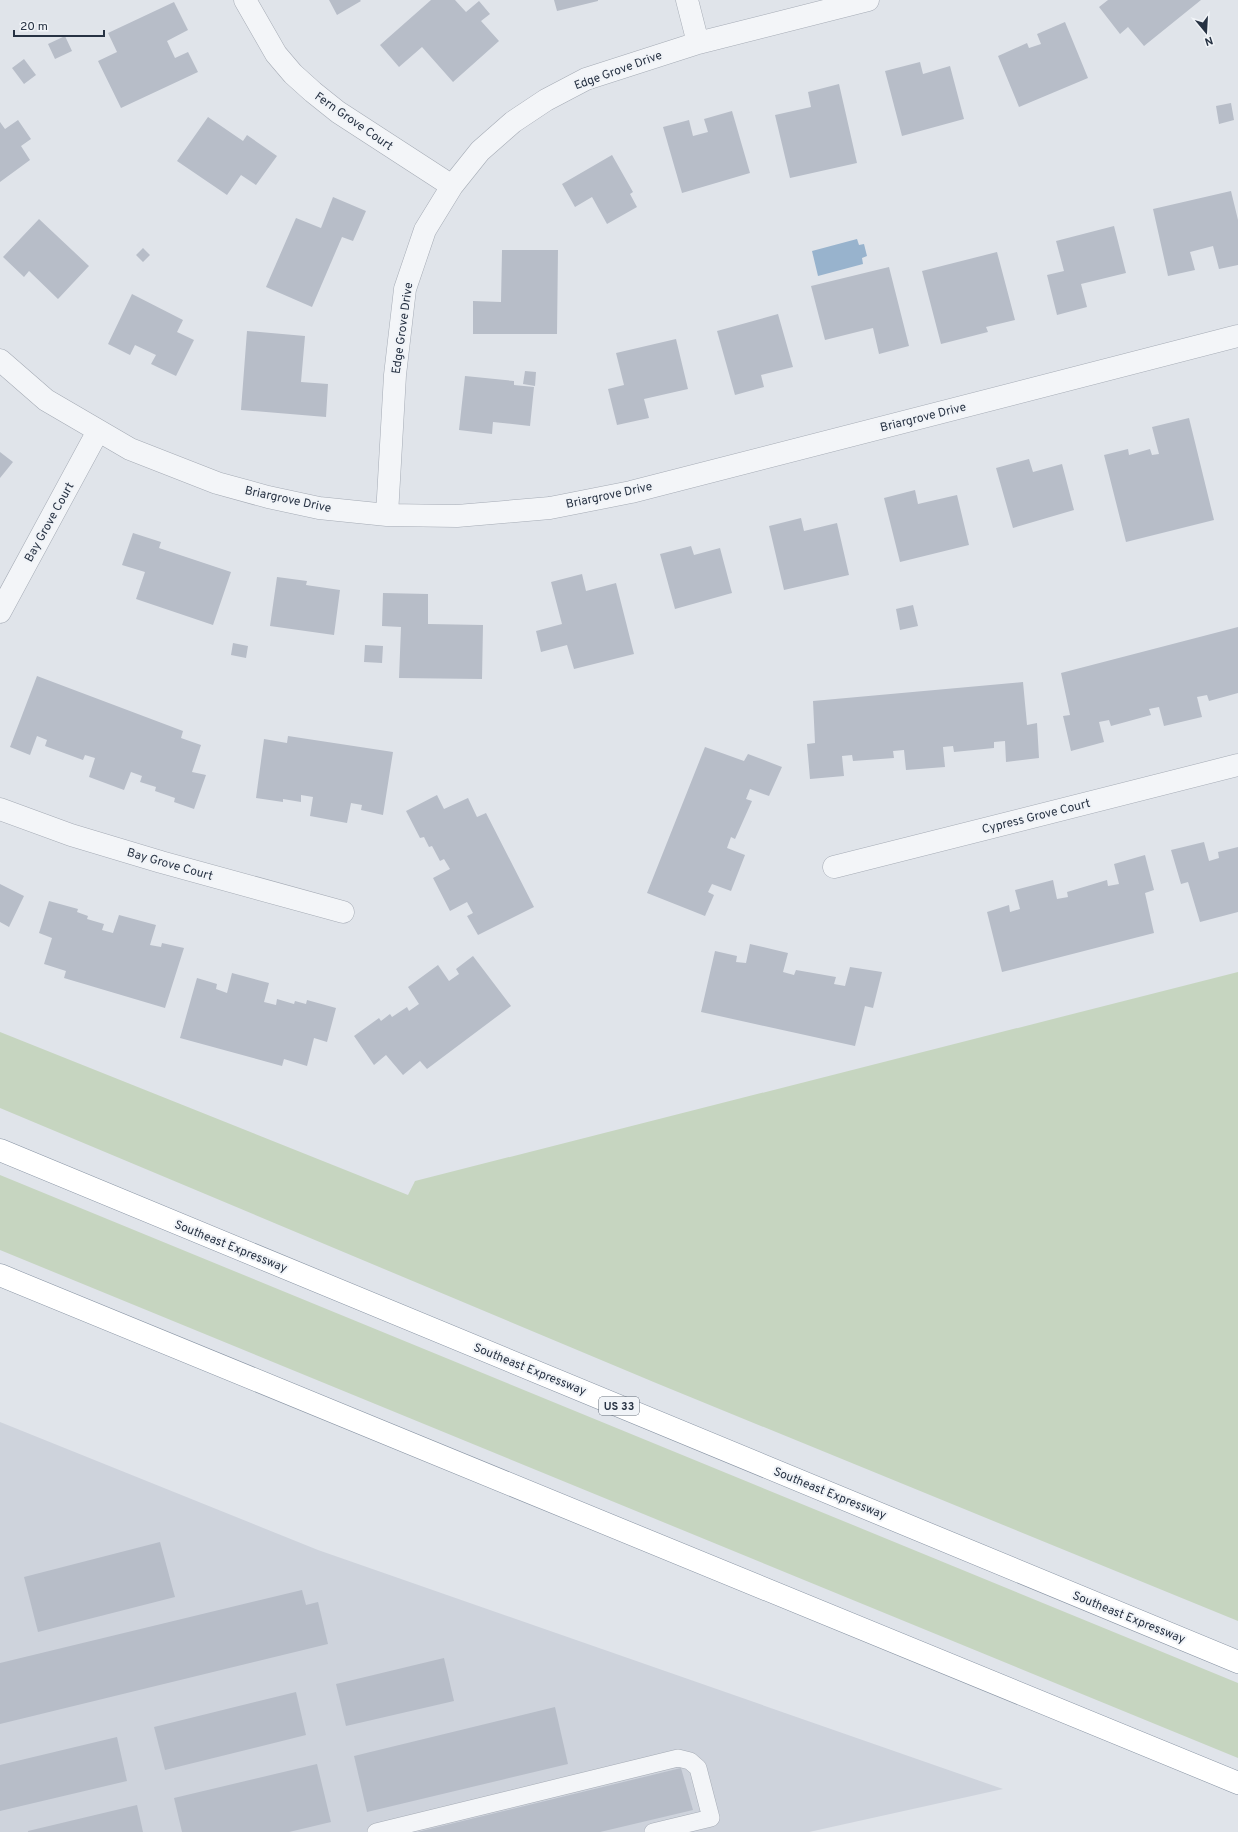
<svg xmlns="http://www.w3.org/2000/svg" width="1238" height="1832" viewBox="0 0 1238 1832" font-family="Overpass,sans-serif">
<rect width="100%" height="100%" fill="#e0e4ea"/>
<path fill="#ced3dc" d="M0,1422L318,1550L1003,1789L809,1832H0Z"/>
<path fill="#c6d5c0" d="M1238,972V1621L656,1383L0,1108V1032L408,1195L415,1181Z
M0,1175L1238,1683V1758L0,1250Z"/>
<path fill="#98b3cd" d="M857,239L859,245L864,244L867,256L862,258L863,264L818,276L812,251Z"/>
<path fill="#b7bdc8" d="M329,0H360L361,1L337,15Z
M431,0H455L466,12L479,1L490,14L481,21L499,41L453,82L422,47L399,67L380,45Z
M554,0H598V1L557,11Z
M1108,0H1201L1144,46L1128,27L1120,34L1099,7Z
M174,2L188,30L167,41L175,58L188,52L198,72L121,108L98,61L117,52L108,33Z
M1065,22L1088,78L1019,107L998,56L1027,43L1029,48L1041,44L1037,34Z
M65,36L72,51L55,59L48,44Z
M24,59L36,75L24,84L12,68Z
M920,62L923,74L950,66L964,119L902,136L885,71Z
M839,84L857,163L790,178L775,115L811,107L808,92Z
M1231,103L1234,120L1219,124L1216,106Z
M732,111L750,173L682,193L663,127L689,120L693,136L708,132L704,119Z
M208,117L243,141L247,135L277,156L256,185L241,175L227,195L177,161Z
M18,120L31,139L21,146L30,160L0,182V122L5,129Z
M612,155L633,192L630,194L637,207L607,224L592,197L575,207L562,184Z
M1231,191L1238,220V265L1219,269L1213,246L1190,252L1195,270L1168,276L1153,209Z
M333,197L366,211L353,241L342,237L312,307L266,287L296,218L321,228Z
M39,219L89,266L58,299L29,271L24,277L3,257Z
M1114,226L1126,273L1081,284L1087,307L1057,315L1047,275L1064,271L1056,241Z
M143,248L150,255L143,262L136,255Z
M502,250H558L557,334H473V301L501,302Z
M997,252L1015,320L986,327L988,332L941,344L922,271Z
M889,267L909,346L879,354L873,328L825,340L811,286Z
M132,294L183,320L177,332L194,340L176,376L151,364L156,355L135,345L130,355L108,344Z
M778,314L793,367L761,375L764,387L735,395L717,331Z
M247,331L305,336L301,382L328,384L326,417L241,410Z
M676,339L688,389L644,399L649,418L617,425L608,389L624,385L616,353Z
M525,371L536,372L535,386L523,384Z
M465,376L514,381V385L534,387L530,426L493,422L492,434L459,430Z
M1189,418L1214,520L1126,542L1104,455L1128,449L1129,455L1150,449L1152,455L1159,454L1152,427Z
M0,452L13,462L0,478Z
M1029,459L1033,472L1062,464L1074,510L1013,528L996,468Z
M915,490L918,504L957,495L969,545L900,562L884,498Z
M801,518L804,531L837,523L849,575L784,590L769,526Z
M133,533L161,542L159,548L231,572L213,625L136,599L145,572L122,565Z
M691,546L694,555L720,548L732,593L675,609L660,554Z
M582,574L586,591L616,583L634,654L574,669L567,645L541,652L536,631L562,624L551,582Z
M277,577L307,581L306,585L340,590L334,635L270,626Z
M383,593L428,594V624L483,625L482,679L399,678L401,627L382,626Z
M913,605L918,626L900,630L896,609Z
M1238,627V693L1209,701L1207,695L1197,697L1202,717L1164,726L1159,707L1149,709L1151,715L1111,726L1109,720L1099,722L1104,742L1071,751L1063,716L1070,715L1061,673Z
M233,643L248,646L246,658L231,655Z
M365,645L383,646L382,663L364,662Z
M37,676L183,731L181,738L201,745L192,772L206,775L194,809L174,802L175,798L155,791L156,787L140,782L142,776L131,772L124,790L89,777L95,758L85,755L83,760L45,746L47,740L37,736L30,755L10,747Z
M1023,682L1027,725L1037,723L1039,758L1006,762L1005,741L994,742V748L954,752L953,746L943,747L945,767L906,770L904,750L893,751L894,758L853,761L852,755L842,756L844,776L810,779L807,744L815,743L813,701Z
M288,736L393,752L383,815L361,810L362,805L351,803L347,823L310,816L313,797L301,795V802L283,799V802L256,798L264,739L287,743Z
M705,747L744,761L748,754L782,767L769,796L750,789L746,799L752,801L735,839L731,837L727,848L745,855L731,891L712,884L708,892L714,895L705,916L647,893Z
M437,795L444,809L468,798L477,817L486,813L534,907L478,935L467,916L473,913L467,902L450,911L433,878L450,869L444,859L440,861L432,846L429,847L424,837L420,838L406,811Z
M1204,842L1209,861L1219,858L1218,852L1238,847V912L1200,922L1188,882L1181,884L1171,850Z
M1145,855L1154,890L1145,893L1154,933L1002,972L987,912L1009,905L1010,912L1020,909L1015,890L1053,880L1057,899L1068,897L1067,892L1107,880L1108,886L1119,884L1114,864Z
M0,884L24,896L9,927L0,922Z
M49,901L78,909L77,912L88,916L87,919L104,924L102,930L113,933L119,915L156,925L150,945L161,947L162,943L184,948L165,1008L64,978L66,971L44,964L52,938L39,933Z
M750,944L788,953L783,972L794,975L796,970L836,977L834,984L845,986L850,967L882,972L873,1008L865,1006L855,1046L701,1012L715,951L737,956L736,962L746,963Z
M473,956L511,1006L427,1069L420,1061L403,1075L386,1055L374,1065L354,1036L379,1018L381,1021L390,1014L392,1017L407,1007L409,1011L419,1004L408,987L438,965L449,981L459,974L456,969Z
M232,973L269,983L264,1002L276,1005L277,999L294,1004L295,1001L306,1004L307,1000L336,1008L327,1042L314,1038L307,1066L284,1059L282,1066L180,1038L197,978L217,984L216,989L227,993Z
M160,1542L175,1597L38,1632L24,1577Z
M302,1590L306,1605L318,1602L328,1644L0,1724V1663Z
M444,1658L454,1701L346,1726L336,1684Z
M296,1692L306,1735L165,1770L154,1727Z
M555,1707L568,1764L367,1812L354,1756Z
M117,1737L127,1781L0,1811V1765Z
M317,1764L331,1822L289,1832H182L174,1798Z
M681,1768L693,1810L600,1832H417Z
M137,1805L143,1832H28V1831Z"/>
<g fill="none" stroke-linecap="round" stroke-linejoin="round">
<g stroke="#a5abb5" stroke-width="18">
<path id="lane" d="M376,1832L678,1758L690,1761L698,1768L711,1818L653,1832"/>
</g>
<g stroke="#a5abb5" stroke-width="23">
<path id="street" d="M245,0L276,54L293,74L313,92L338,112L452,186
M687,0L698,43
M0,360L46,400L130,449L217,483L268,497L319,508L387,515L457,516L550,508L631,492L1238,336
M387,515L395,375L405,289L425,230L452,186L480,151L513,122L546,100L586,79L698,43L868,0
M0,612L98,431
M0,809L71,835L161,862L343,912
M834,867L1238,765"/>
</g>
<g stroke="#8692a2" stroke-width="23">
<path id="highway" d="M0,1150L1238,1662
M0,1275L1238,1783"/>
</g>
<use href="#lane" stroke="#f3f5f8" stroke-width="17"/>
<use href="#street" stroke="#f3f5f8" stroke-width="22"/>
<use href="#highway" stroke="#fff" stroke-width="22"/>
</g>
<g text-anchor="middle" stroke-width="4" stroke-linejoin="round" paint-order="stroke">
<rect fill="#f0f3f7" stroke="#636c79" stroke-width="1" x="599" y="1397" width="40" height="18" rx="3"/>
<g font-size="11" font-weight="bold" fill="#273243">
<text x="619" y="1410">US 33</text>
</g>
<g font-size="12" fill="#273243" stroke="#f0f3f7">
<text transform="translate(618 70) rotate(-20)" y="4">Edge Grove Drive</text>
<text transform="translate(354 121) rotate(35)" y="4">Fern Grove Court</text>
<text transform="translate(402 328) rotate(-82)" y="4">Edge Grove Drive</text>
<text transform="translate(923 417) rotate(-14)" y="4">Briargrove Drive</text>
<text transform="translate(609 495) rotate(-12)" y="4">Briargrove Drive</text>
<text transform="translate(288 499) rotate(12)" y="4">Briargrove Drive</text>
<text transform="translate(49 522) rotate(-61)" y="4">Bay Grove Court</text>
<text transform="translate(1036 816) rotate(-14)" y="4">Cypress Grove Court</text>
<text transform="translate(170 864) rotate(16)" y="4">Bay Grove Court</text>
<text transform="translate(231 1246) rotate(22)" y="4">Southeast Expressway</text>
<text transform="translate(530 1369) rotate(22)" y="4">Southeast Expressway</text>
<text transform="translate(830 1493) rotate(22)" y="4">Southeast Expressway</text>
<text transform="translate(1129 1617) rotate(22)" y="4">Southeast Expressway</text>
</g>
</g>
<g transform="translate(1206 32) rotate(162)" stroke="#f0f3f7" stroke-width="3" paint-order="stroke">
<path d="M0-3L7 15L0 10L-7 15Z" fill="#273243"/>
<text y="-6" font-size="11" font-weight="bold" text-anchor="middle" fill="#273243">N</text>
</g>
<path d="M14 30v6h90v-6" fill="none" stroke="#273243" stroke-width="2"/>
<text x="20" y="30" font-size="12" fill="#273243" stroke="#f0f3f7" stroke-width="3" paint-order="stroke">20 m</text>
</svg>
